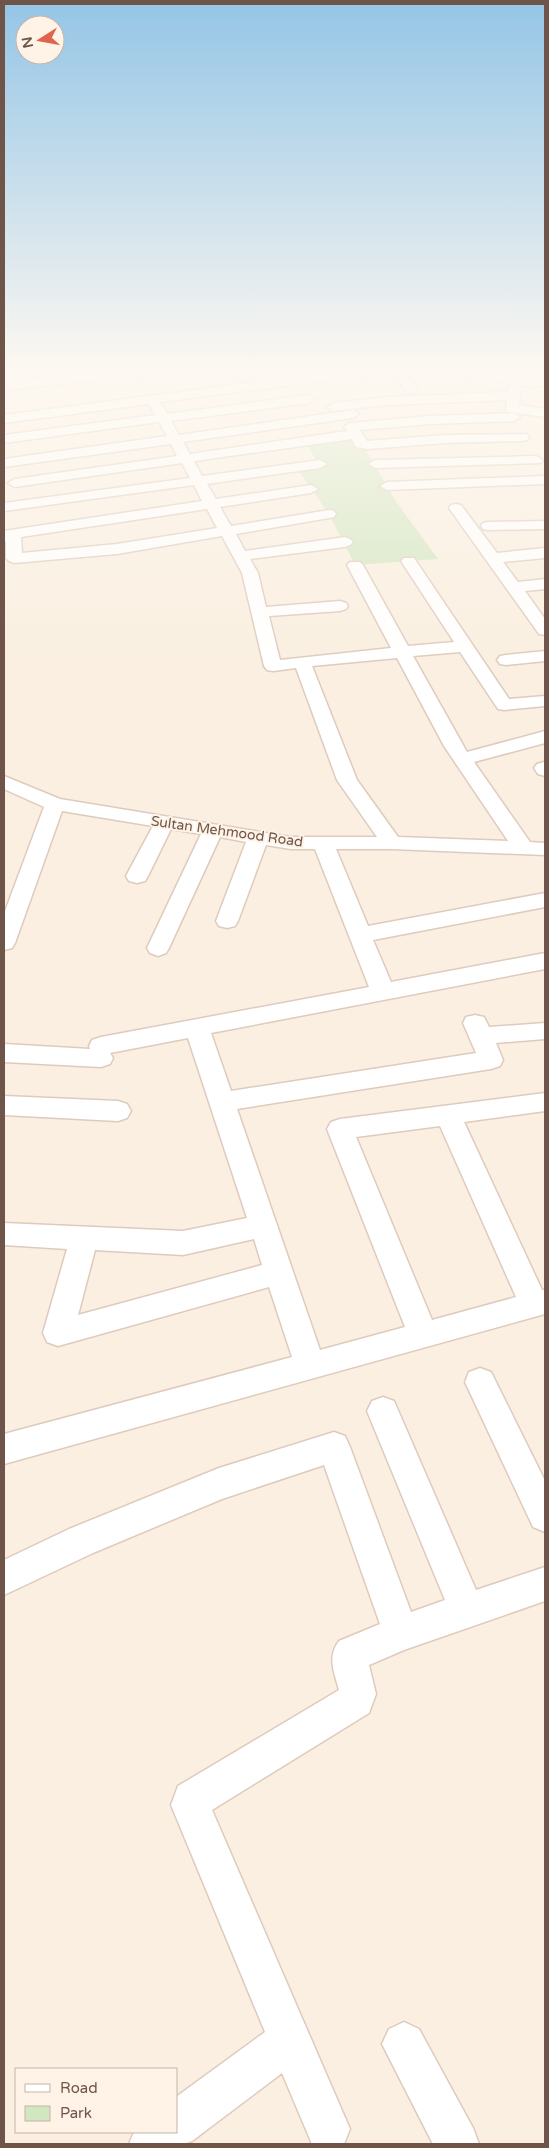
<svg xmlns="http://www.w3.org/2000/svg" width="549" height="2148" viewBox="0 0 549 2148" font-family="'Varela Round',sans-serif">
<rect width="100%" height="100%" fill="#faefe0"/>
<path fill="#d2e6c0" d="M356,434L397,503L438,559L355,565L329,514L298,470L320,466L305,442Z"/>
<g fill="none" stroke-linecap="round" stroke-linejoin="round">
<g stroke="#decbbd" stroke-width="3">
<path id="minor" d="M131,369H177L171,373L4,390V382Z
M354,369H402L418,390L416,393H408L390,370L385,373L160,402L167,414L309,395L315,399L309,403L171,421L179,435L353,410L359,414L353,418L183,442L190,454L347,431L344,427L350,423L430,416L514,413L520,417L514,421L430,424L360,430L367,441L445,435L527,434L529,437L527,440L522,441L445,443L367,449L356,447L352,439L194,461L202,476L320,460L327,464L320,468L207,484L216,499L311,485L318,489L311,493L220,507L231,526L329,510L334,511L336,514L334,517L329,518L236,534L245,551L345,537L350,539L353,542L350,545L345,547L250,559L258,573L266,607L340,601L346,603L348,606L346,609L340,611L269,616L280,660L391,648L347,565L350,562H360L363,565L408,646L454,642L401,561L404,558H414L509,699L545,696V706L504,710L498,709L460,652L413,656L467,752L545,731V743L474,762L530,842L545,843V855L392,849H336L368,926L545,893V907L373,940L391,982L545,953V969L211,1033L231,1091L476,1053L463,1023L466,1017L475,1015L484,1017L489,1027L545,1023V1039L496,1043L503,1060L500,1066L491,1069L237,1109L320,1350L405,1327L327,1129L331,1122L340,1119L545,1093V1111L464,1122L542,1290H545V1314L4,1464V1434L292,1357L269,1287L58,1346L47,1342L43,1333L67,1249L4,1245V1223L183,1231L247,1218L188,1038L110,1053L113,1058L110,1064L101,1067L4,1062V1044L90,1049L89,1046L92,1040L101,1037L369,987L315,849H291L266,845L238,921L235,926L227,928L219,926L216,921L246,842L220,837L169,948L166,953L158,956L150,953L147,948L201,834L171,829L148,876L145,881L137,883L129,881L126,876L153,826L62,811L15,943L12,948L4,950V914L44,807L4,789V776L60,799L291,837H377L337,780L296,668L273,671L267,670L264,666L242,573L222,536L117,554L14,563L9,561L6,558V542L4,541V531L202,501L194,485L4,511V503L190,478L182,463L15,487L8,483L15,479L177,456L171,444L4,467V459L167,436L159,422L4,443V435L155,415L149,404L4,423V415ZM207,509L217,528L117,544L22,553L21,537ZM397,658L444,746L508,841L398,837L357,780L312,666ZM440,1126L516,1297L432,1320L356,1137ZM254,1239L262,1265L78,1315L95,1250L183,1255Z
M442,369C477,369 511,376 545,377V385L532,387L521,385L519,405L545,409V417L508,412L506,409L507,400L387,405L333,411L327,407L333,403L387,397L508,392L510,383L448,373Z
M536,456L543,460L541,463L375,468L368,464L375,460Z
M545,476V484L387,490L380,486L387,482Z
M456,504L461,505L497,553L545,548V558L503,562L518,582L545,579V589L525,591L545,619V635L539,634L449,508L451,505Z
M545,521V529L488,530L483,529L481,526L483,523L488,522Z
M545,651V661L506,665L500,664L497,660L500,656L506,655Z
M544,762L545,763V776L538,774L534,768L537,764Z
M4,1096L118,1101L127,1104L131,1111L127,1118L118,1121L4,1115Z
M480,1368L491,1372L545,1481V1532L533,1527L465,1382L469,1372Z
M383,1397L394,1401L476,1590L545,1567V1601L404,1650L369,1665L376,1694L369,1713L212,1810L350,2129L344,2144H312L282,2073L192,2141L184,2144H129L134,2132H176V2097L265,2032L171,1805L178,1786L339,1690C334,1672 327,1657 339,1641L380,1624L324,1465L222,1499L93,1553L4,1595V1560L69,1529L219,1468L334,1432L345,1436L350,1447L411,1612L445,1600L367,1411L372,1401Z
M404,2022L419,2029L473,2128L479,2144H433L382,2044L389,2029Z"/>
</g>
<use href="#minor" fill="#fff" fill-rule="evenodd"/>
</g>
<linearGradient id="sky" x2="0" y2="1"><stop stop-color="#94c5e6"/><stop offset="0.55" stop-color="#fdf8f1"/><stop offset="1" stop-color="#fdf8f1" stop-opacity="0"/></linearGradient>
<rect width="549" height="670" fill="url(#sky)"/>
<g text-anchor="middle" stroke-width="4" stroke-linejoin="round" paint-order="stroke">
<g font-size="14" fill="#6f5549" stroke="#fef3e6">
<text transform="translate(227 831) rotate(8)" y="5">Sultan Mehmood Road</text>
</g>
</g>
<rect width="549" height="2148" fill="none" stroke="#6f5549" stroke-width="10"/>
<rect x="15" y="2068" width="162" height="65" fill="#fef3e6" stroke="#c5b4a7"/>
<rect x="25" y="2084" width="25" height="8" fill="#ffffff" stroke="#c5b4a7"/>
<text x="60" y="2093" font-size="15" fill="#6f5549">Road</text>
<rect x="25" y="2106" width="25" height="15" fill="#d2e6c0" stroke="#c5b4a7"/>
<text x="60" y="2118" font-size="15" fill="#6f5549">Park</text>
<g transform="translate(40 40) rotate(259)"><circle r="24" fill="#fef3e6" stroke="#c5b4a7"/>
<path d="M0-4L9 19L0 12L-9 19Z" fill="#de644c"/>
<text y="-8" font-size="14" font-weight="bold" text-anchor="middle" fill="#6f5549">N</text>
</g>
</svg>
